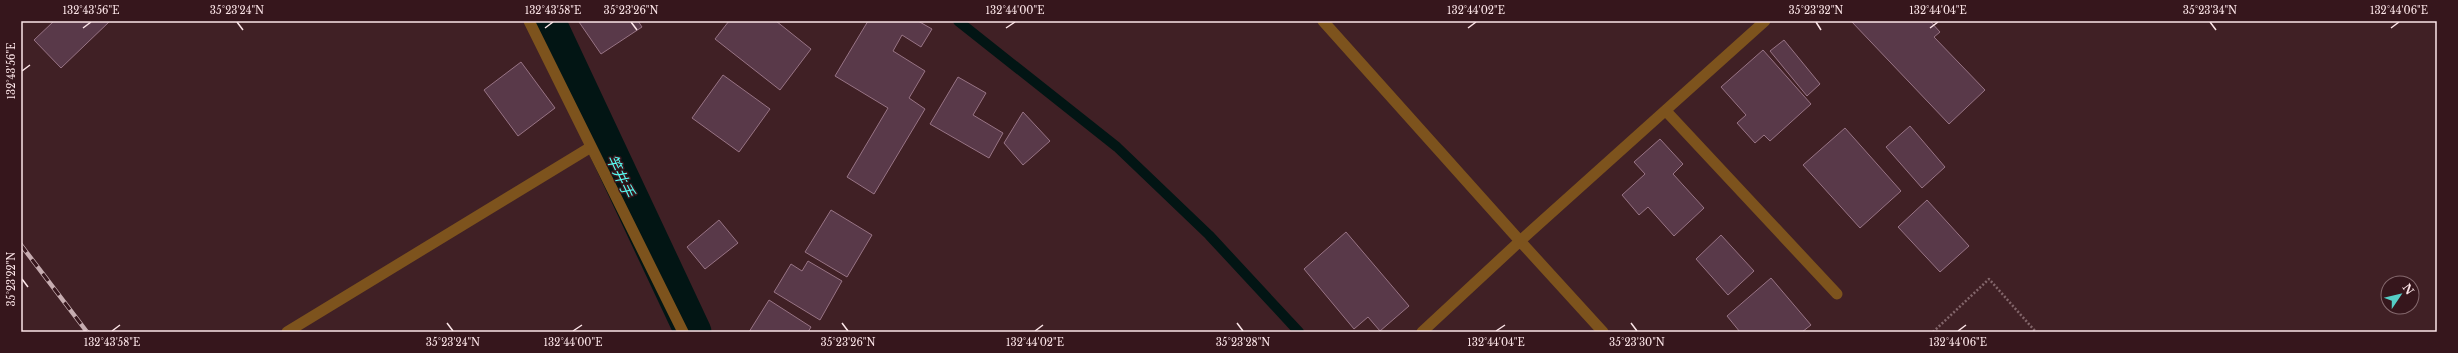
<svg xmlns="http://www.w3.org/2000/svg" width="2458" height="353" viewBox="0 0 2458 353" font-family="'Libre Baskerville','Noto Sans JP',serif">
<rect width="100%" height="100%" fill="#402025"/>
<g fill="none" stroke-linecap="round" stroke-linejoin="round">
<path stroke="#021514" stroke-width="10" d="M958,21L1117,147L1209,235L1299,332"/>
<path stroke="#021514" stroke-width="37" d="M547,21L693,332"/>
</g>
<path fill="#593949" stroke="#987485" d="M54,21H110L61,68L34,40Z
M581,21H638L642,27L601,54L579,22Z
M729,21H776L811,49L780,90L715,39Z
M868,21H918L932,29L921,47L902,35L893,51L925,71L909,98L925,109L874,194L847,177L888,108L835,76Z
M1851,21H1930L1940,32L1934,37L1985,90L1949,124Z
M1784,40L1820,84L1807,96L1770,51Z
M1763,50L1811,104L1770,141L1764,135L1755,143L1737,123L1746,115L1721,87Z
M521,62L555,108L518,136L484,90Z
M723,75L770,109L739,152L692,118Z
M958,77L986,93L973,115L1003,133L989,158L930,124Z
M1023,112L1050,141L1023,165L1004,143Z
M1910,126L1945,167L1922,188L1886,147Z
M1845,128L1901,191L1860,228L1803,165Z
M1660,139L1683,164L1673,174L1704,208L1674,236L1648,207L1639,215L1622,195L1645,174L1634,162Z
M1927,200L1969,246L1940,272L1898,227Z
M831,210L872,235L847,277L805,252Z
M719,220L738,243L705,269L687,247Z
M1346,232L1409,306L1380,331L1368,317L1354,329L1304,269Z
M1721,235L1754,271L1728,295L1696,259Z
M808,261L842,281L820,320L774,292L791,264L802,271Z
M1771,278L1811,325L1802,332H1740L1727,316Z
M769,300L811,327L808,332H749Z"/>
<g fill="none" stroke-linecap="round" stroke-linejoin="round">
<path stroke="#83666b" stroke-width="2.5" stroke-dasharray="2 2" stroke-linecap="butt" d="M1933,332L1989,279L2036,332"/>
<path stroke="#7d531d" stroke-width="11" d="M529,21L683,332
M1323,21L1520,241L1765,21
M1666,111L1837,294
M287,332L591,147
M1422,332L1520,241L1603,332"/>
<g stroke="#c6acb0" stroke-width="4.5">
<path id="rail" d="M21,245L87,332"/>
</g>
<use href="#rail" stroke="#36161c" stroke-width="3" stroke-dasharray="9" stroke-linecap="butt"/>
</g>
<path fill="none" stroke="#fce5e8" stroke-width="1.5" d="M237,22L243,30M631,22L637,30M1816,22L1821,30M2210,22L2216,30M83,28L91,22M545,28L553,22M1006,28L1015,22M1468,28L1476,22M1930,28L1938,22M2391,28L2399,22M22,71L30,65M22,279L28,287M447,323L453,331M842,323L848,331M1237,323L1243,331M1631,323L1637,331M112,331L120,325M573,331L582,325M1035,331L1043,325M1496,331L1505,325M1958,331L1966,325"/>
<g text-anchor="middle" stroke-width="3" stroke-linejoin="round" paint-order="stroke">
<g font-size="15" font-style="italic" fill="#58faf1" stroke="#36161c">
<text transform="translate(620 176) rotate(65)" y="5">竿井手</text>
</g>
</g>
<rect width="2458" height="353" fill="none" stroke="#36161c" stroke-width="44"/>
<g transform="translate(2400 295) rotate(55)"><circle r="19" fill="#36161c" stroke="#85696e"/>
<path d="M0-3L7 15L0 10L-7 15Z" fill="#55cec6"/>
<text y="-6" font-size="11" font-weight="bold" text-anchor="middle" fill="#fce5e8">N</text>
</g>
<rect x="22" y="22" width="2414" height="309" fill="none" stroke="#fce5e8" stroke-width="1.5"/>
<g font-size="10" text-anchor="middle" fill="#fce5e8">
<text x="91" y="14">132°43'56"E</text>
<text x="237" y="14">35°23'24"N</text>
<text x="553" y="14">132°43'58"E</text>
<text x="631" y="14">35°23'26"N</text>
<text x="1015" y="14">132°44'00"E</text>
<text x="1476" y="14">132°44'02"E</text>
<text x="1816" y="14">35°23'32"N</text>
<text x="1938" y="14">132°44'04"E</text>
<text x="2210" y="14">35°23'34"N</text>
<text x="2399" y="14">132°44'06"E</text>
<text transform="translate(11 71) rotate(-90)" y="4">132°43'56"E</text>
<text transform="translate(11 279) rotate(-90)" y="4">35°23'22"N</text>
<text x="112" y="346">132°43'58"E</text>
<text x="453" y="346">35°23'24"N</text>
<text x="573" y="346">132°44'00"E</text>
<text x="848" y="346">35°23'26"N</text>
<text x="1035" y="346">132°44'02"E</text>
<text x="1243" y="346">35°23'28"N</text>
<text x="1496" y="346">132°44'04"E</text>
<text x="1637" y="346">35°23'30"N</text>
<text x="1958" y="346">132°44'06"E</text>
</g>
</svg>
